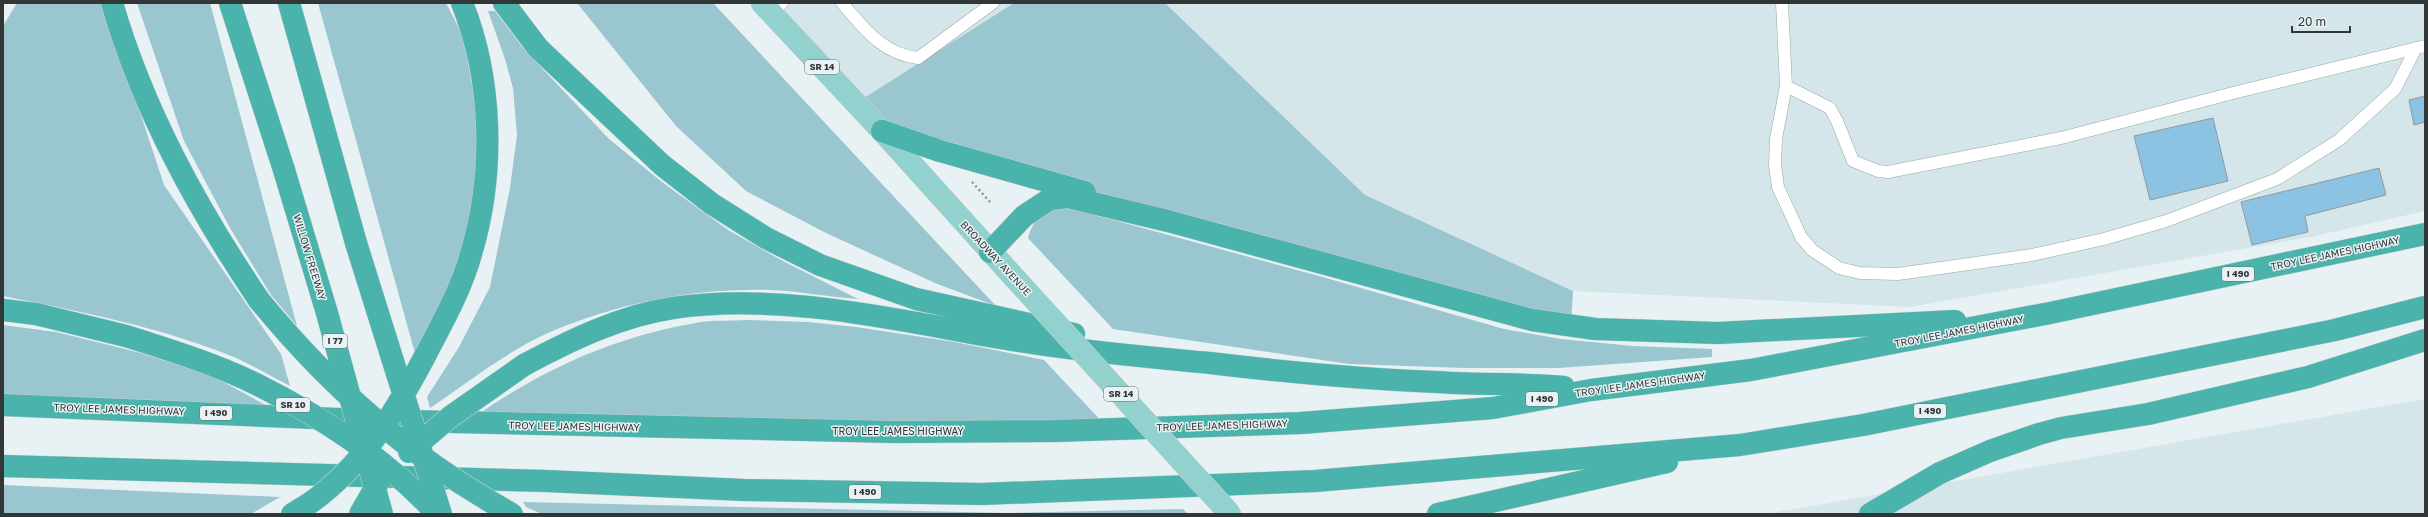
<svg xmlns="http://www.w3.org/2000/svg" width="2428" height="517" viewBox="0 0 2428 517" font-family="'Golos Text',sans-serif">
<rect width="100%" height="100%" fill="#e8f2f4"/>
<path fill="#d4e6ea" d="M762,3H1014L856,103Z
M1165,3H2425V211L2311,237L1910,307L1573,291L1365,195Z
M2425,399V514H1765Z"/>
<path fill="#9ac6cf" d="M17,3H104L164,185L281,354L290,386C272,377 254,366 236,358C161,327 82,312 3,296V26Z
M137,3H210L297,326L271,295L230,228L184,141Z
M318,3H446L463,36L475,101L480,135L476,187L466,248L416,357Z
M577,3H713L996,306L935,283L826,233L746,191L676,126Z
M1014,3H1165L1365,195L1573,291L1571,325L1532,320L882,131L856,103Z
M488,11H495L524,49L609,139L662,182L728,230L783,261L858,299C828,297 799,291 770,290C694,288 618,303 548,333C506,352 468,382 430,408L427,397L459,347L490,287L510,188L517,135L513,88L505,59Z
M1074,205L1095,215L1319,276L1504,329L1561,339L1633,346L1712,349V357L1559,368H1464L1349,364L1113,329L1028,238C1034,214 1051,207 1074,205Z
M747,320L808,322L856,327L955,342L1044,360L1105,425L477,415C547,367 617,336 701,322C716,320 732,321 747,320Z
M3,325L56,332L137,352L209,374L271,408L3,396Z
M3,485L280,497L251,514H3Z
M523,502L1006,513L1183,509L1188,514H542L526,507Z"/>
<path fill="#8cc2e2" stroke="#92999e" d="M2425,96V122L2414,125L2409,100Z
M2213,118L2228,181L2150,200L2134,136Z
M2379,168L2386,195L2305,216L2308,232L2252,245L2241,202Z"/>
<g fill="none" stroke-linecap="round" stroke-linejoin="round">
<g stroke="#9ca5a7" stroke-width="13">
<path id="lane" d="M842,3C864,28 882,54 918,58L993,3
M1782,3L1786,86L1830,108L1837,121L1853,161L1878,171L1888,172L2061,138L2233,93L2425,46
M771,13L782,3
M1786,86L1776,139L1775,165L1778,187L1801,237L1812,250L1839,268L1860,273L1898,274L2032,255L2104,239L2166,221L2277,179L2339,140L2395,89L2416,48"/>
</g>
<g stroke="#cecfcf" stroke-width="23">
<path id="primary" d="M762,3L882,131L1011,274"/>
</g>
<g stroke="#cecfcf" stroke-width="23">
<path id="highway" d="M112,3C143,110 197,208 259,300
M230,3L284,170
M289,3L356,243
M504,3L538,48L662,165L712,204L766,238L820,265L916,299L1074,334
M882,131L940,151L1085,192
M990,252L1024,216L1050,199L1068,197L1168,221L1532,320L1595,329L1718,333L1955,321
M3,310L36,314L126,336
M425,356C442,323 461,290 471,254C495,174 493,80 462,3
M524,365C571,340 620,316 673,308C789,291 911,324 1025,342C1086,352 1148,357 1210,363C1285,372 1361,379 1437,382C1480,385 1522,383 1564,387
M3,405L363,420L895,432L1054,431L1301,423L1493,408L1591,390L1751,370L2050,313L2425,234
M3,466L546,481L744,490L982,494L1315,481L1740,445L1863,425L2335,330L2425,307
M1438,514L1667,462
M1870,514L1940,473L1990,451L2039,434L2061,428L2148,414L2308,377L2425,340"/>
</g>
<path stroke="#8b9293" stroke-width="2.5" stroke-dasharray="2 3" stroke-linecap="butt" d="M972,182L990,202"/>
<use href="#lane" stroke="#fff" stroke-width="12"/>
<use href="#primary" stroke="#92d1cd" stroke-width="22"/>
<use href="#highway" stroke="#49b3ac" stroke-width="22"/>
<g stroke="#cecfcf" stroke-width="23" stroke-linecap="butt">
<path id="primary-bridge" d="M1011,274L1230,514"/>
</g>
<g stroke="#cecfcf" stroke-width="23" stroke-linecap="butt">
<path id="highway-bridge" d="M284,170L327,313L382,514
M356,243L441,514
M259,300C332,389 411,458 512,514
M126,336C170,350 215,364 256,384C322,417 387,460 437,514
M409,452L450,417L524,365
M292,514C302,508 313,502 322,494C368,457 398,407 425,356
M360,514L379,481"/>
</g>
<use href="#primary-bridge" stroke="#92d1cd" stroke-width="22"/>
<use href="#highway-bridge" stroke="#49b3ac" stroke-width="22"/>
</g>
<g text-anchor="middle" stroke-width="3" stroke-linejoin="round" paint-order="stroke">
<g fill="#e8f2f4" stroke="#696e6f" stroke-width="1">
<rect x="805" y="60" width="34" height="14" rx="3"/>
<rect x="2222" y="267" width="32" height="14" rx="3"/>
<rect x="323" y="334" width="24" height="14" rx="3"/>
<rect x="1104" y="387" width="34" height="14" rx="3"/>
<rect x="1526" y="392" width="32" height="14" rx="3"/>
<rect x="276" y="398" width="34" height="14" rx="3"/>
<rect x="1914" y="404" width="32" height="14" rx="3"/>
<rect x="200" y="406" width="32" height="14" rx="3"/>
<rect x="849" y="485" width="32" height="14" rx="3"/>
</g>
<g font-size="9" font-weight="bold" fill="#323636">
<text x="822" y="70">SR 14</text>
<text x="2238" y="277">I 490</text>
<text x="335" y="344">I 77</text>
<text x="1121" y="397">SR 14</text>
<text x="1542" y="402">I 490</text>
<text x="293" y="408">SR 10</text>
<text x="1930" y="414">I 490</text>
<text x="216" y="416">I 490</text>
<text x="865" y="495">I 490</text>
</g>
<g font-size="10" fill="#323636" stroke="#e8f2f4">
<text transform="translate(2335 253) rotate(-12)" y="4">TROY LEE JAMES HIGHWAY</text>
<text transform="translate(310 257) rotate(73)" y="4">WILLOW FREEWAY</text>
<text transform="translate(996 258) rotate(47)" y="4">BROADWAY AVENUE</text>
<text transform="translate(1959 331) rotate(-11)" y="4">TROY LEE JAMES HIGHWAY</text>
<text transform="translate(1640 384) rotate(-8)" y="4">TROY LEE JAMES HIGHWAY</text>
<text transform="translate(119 409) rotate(2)" y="4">TROY LEE JAMES HIGHWAY</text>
<text transform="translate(1222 425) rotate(-2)" y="4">TROY LEE JAMES HIGHWAY</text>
<text transform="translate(574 426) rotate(1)" y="4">TROY LEE JAMES HIGHWAY</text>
<text x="898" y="435">TROY LEE JAMES HIGHWAY</text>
</g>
</g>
<rect width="2428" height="517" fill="none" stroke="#323636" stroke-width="8"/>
<path d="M2292 26v6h58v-6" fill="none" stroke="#323636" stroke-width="2"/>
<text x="2298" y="26" font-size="12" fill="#323636" stroke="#e8f2f4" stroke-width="3" paint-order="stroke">20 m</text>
</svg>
